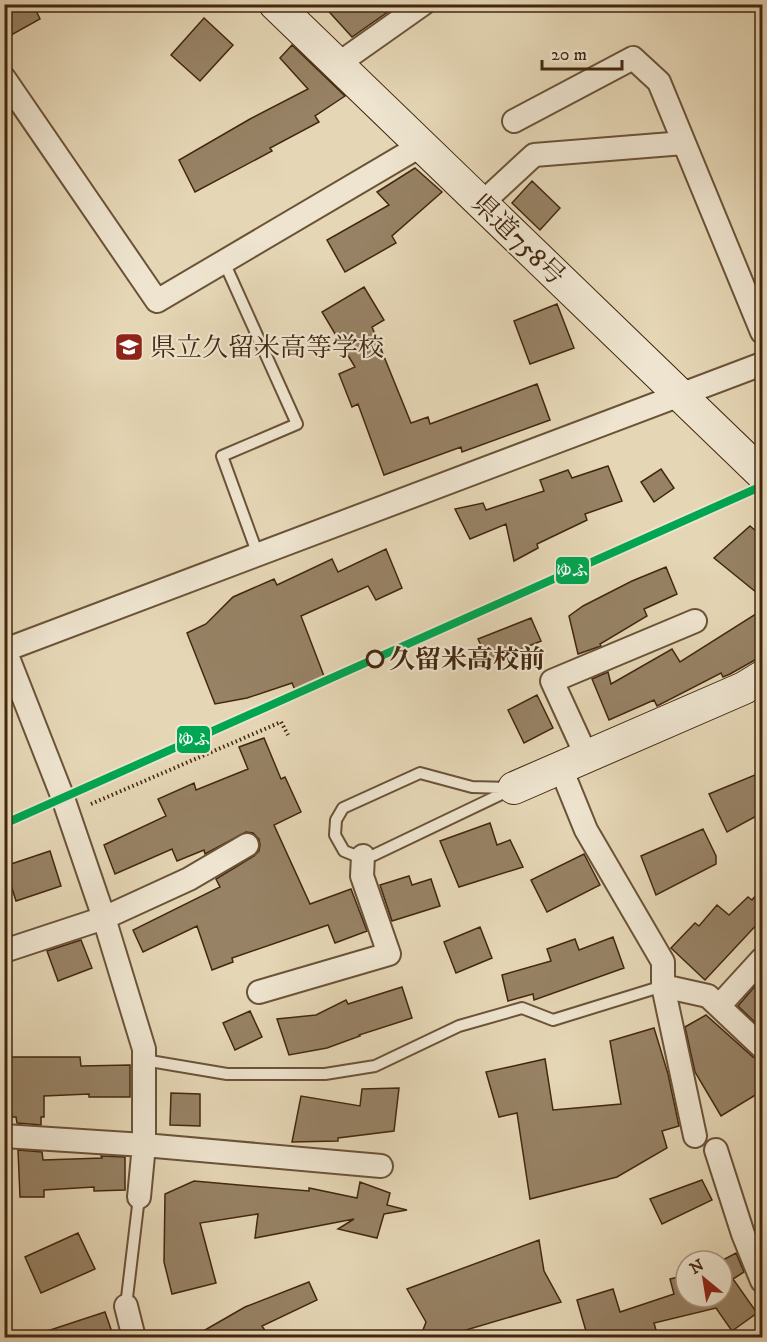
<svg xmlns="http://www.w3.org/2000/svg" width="767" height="1342" viewBox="0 0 767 1342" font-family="'IM FELL DW Pica','Noto Serif JP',serif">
<rect width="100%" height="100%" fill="#e5d6b5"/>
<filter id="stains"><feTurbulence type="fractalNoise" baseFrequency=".00333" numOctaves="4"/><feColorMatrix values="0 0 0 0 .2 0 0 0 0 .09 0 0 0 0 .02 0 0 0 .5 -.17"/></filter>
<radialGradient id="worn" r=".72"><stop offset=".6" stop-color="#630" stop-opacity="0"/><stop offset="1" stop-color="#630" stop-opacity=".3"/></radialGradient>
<path fill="#978265" stroke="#42270f" stroke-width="1.5" d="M4,4H33L40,19L4,39Z
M322,4H399L352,37Z
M204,18L233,45L200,81L171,55Z
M292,45L345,96L315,116L319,122L270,148L272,151L195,192L179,160L250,119L308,89L280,58Z
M415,168L442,192L392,236L396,243L345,272L327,240L389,205L377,192Z
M532,181L560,208L540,230L512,203Z
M364,287L384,320L372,327L411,423L428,417L430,424L537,384L550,420L462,452L461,447L384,475L358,404L352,407L339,374L355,367L322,312Z
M557,304L574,348L530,364L514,321Z
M608,466L622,501L585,514L587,520L537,544L538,548L514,561L506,524L470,539L455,509L483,503L486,510L544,491L540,480L568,470L572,478Z
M661,469L674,488L654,502L641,482Z
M750,526L762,536V597L714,558Z
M386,549L402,588L376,600L368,586L301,616L327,684L295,690L292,683L247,698L215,704L187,633L206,624L233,597L274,579L277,585L332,559L338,572Z
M666,567L677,594L644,609L647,616L600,644L601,646L578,654L569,616L583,606L632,581Z
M762,610V656L730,674L723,677L721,673L657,706L654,700L609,720L592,679L608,672L611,684L672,649L680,662Z
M531,618L541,641L519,650L520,652L490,665L478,639Z
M537,695L553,728L524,743L508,710Z
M264,738L281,779L285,777L301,812L274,825L310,904L351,889L367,931L335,943L328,925L232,958L233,962L212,970L197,926L143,952L133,930L220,887L216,879L254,856L259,851L260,845L259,839L253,833L246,832L205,854L204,850L177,861L172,849L115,874L104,845L166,816L158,799L194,783L196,790L248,769L239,747Z
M762,772V813L727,832L709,794Z
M490,823L497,845L510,840L523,867L459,887L440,841Z
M703,829L716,856V864L656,895L641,856Z
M50,851L61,886L16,901L5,866Z
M584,854L600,885L547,912L531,880Z
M409,876L412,885L431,879L440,906L392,921L380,885Z
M762,888V919L705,980L671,948L695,923L699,926L717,905L729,915L748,897L752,900Z
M480,927L492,958L456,973L444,942Z
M613,937L624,968L534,1000L533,994L508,1001L502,975L551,961L547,949L575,939L579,950Z
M81,940L92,968L58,981L47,951Z
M762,978V1029L738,1006Z
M402,987L412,1018L359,1035L360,1036L327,1048L289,1055L277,1019L316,1015L346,1000L348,1004Z
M250,1011L262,1037L235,1050L223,1023Z
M706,1015L753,1057L762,1060V1091L721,1116L695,1072L685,1027Z
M654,1028L668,1074L679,1126L662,1131L667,1148L617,1177L530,1199L517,1113L499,1117L486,1072L545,1059L553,1110L621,1104L610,1041Z
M4,1057H80L81,1066L130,1065V1097H89V1094L44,1096V1117H41V1125L17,1123L16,1117H4Z
M399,1088L394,1131L338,1138V1141L292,1142L301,1096L360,1106L362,1089Z
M171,1093L200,1094V1126L170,1125Z
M18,1150L42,1152L43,1160L102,1158L101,1156L125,1157V1190L94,1191V1187L44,1190V1197H20Z
M702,1180L712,1200L662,1224L650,1199Z
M194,1181L309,1191V1188L357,1198L360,1182L390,1193L387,1205L407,1210L384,1214L377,1238L338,1229L354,1219L255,1238L258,1214L200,1223L216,1283L172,1294L164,1262L165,1194Z
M78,1233L95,1269L41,1293L25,1257Z
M539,1240L544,1271L561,1302L439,1338H420L426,1322L407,1289Z
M736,1253L744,1272L733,1279L757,1313L732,1331L716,1308L654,1323L657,1334L645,1338H588L577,1300L613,1289L620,1312L674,1294L670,1279L686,1275V1297H722L721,1261Z
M309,1282L317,1300L262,1326L270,1338H191L245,1307Z
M105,1312L114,1338H42L41,1333Z"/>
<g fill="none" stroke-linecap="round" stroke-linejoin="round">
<g stroke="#6b5338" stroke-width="14">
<path id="lane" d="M224,262L297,424L222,456L258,555
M420,773L472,787L514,788L374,855L359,857L344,851L335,835L336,820L343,808Z
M144,1060L227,1074H325L375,1066L459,1026L522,1008L553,1020L663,986
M126,1306L139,1197"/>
</g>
<g stroke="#6b5338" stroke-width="26">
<path id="street" d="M338,64L423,4
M4,78L157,301L420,146
M514,121L633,58L659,82L762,332
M481,204L534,155L684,143
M586,755L552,681L695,621
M560,766L586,830L663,962V986L708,996L762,1047
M4,951L104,918L189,879L247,845
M663,986L695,1136
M259,992L389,954L362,876L363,856
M719,1006L762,959
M4,1136L144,1145L381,1166
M716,1150L743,1234L762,1281
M139,1197L144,1145V1049L104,918L63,798L5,650L762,364
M126,1306L134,1338"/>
</g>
<g stroke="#42270f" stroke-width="34">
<path id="secondary" d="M275,4L762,474
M514,788L744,688L762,677"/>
</g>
<path stroke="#42270f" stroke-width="4" stroke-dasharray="1.5 3" stroke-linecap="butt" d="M91,804L281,722L288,735"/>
<use href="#lane" stroke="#eee4cf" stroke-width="10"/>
<use href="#street" stroke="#eee4cf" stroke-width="22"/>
<use href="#secondary" stroke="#eee4cf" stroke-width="32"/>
<g stroke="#eee4cf" stroke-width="12">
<path id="rail-1" d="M4,824L762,486"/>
</g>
<use href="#rail-1" stroke="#00a651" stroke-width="8"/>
</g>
<defs>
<g id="school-square" transform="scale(1.5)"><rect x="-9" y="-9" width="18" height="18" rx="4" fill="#8f2418" stroke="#eee4cf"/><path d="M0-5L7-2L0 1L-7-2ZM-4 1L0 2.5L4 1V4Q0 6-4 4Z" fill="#fff"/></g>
</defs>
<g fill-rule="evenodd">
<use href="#school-square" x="129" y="347"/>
</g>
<circle fill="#eee4cf" stroke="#42270f" stroke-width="3" cx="375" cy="659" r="8"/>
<g text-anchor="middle" stroke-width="4.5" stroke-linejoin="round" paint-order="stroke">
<g font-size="26" fill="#42270f" stroke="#eee4cf">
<text transform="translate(519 239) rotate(44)" y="9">県道758号</text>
</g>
<g font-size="26" fill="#42270f" stroke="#eee4cf" text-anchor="start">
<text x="150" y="356">県立久留米高等学校</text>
</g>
<g font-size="26" font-weight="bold" fill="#42270f" stroke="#eee4cf" text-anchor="start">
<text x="389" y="668">久留米高校前</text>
</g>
</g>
<g stroke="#eee4cf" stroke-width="2">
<rect x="555" y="556" width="35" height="29" rx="6" fill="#00a651"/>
<rect x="176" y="725" width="35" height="29" rx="6" fill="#00a651"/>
</g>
<g font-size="16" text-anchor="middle" font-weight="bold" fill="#fff">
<text x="572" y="576">ゆふ</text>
<text x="194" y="745">ゆふ</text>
</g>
<rect width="767" height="1342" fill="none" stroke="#e5d6b5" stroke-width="24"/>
<rect x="6" y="6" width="755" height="1330" fill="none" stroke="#42270f" stroke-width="3"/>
<rect x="12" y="12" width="743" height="1318" fill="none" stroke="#42270f" stroke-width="1.5"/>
<g transform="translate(704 1279) rotate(330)"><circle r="28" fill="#eee4cf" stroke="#a99882" stroke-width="1.5"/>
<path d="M0-4.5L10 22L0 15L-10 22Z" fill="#8f2418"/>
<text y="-9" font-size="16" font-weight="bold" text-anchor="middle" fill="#42270f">N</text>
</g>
<path d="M542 60v9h80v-9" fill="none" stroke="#42270f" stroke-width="3"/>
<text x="551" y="60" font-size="18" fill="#42270f" stroke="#eee4cf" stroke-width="4.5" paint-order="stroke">20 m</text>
<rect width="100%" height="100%" filter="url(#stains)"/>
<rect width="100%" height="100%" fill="url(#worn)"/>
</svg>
